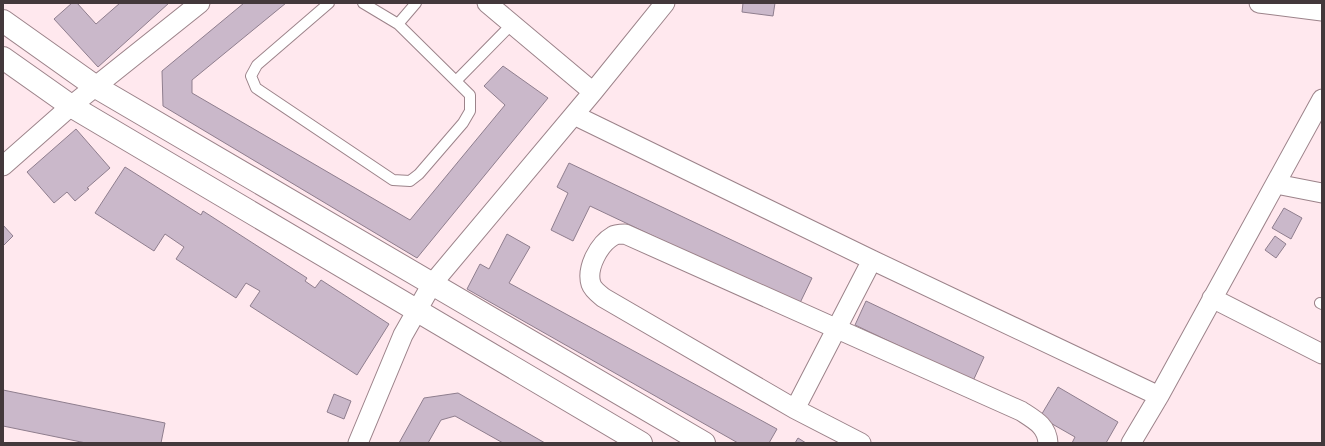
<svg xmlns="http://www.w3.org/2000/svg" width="1325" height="446" viewBox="0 0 1325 446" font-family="'Fira Sans Condensed',sans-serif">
<rect width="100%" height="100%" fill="#ffe8ee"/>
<path fill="#cab8ca" stroke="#8f7e8e" d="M72,3H77L96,24L120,3H169L98,67L54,19Z
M244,3H286L192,80V93L410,220L505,105L484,86L503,66L548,98L417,258L163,106L162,71Z
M743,3H775L773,16L742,12Z
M76,129L110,168L87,188L89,189L75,201L67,192L54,203L27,172Z
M569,163L812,278L799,305L590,206L573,241L551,230L568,193L557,187Z
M125,167L201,215L203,211L307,278L305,281L315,288L321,280L389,324L357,375L250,306L260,291L246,283L236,298L176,259L184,247L165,234L154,251L95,213Z
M1284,208L1302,218L1291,239L1272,228Z
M3,225L13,236L3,246Z
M507,234L530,247L509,283L777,429L769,443H738L467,289L480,264L489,269Z
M1275,236L1286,244L1276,258L1265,250Z
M866,301L984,357L973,381L855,325Z
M1058,387L1118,422L1106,443H1072L1075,437L1040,417Z
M3,390L165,423L161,443H86L3,426Z
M458,393L545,443H503L455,416L441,420L428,443H399L424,398Z
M334,394L351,401L344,419L327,412Z
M798,438L806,443H795Z"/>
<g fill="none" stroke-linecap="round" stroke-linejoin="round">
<g stroke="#9c838a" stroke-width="12">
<path id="service" d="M329,3L257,65L251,76L256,88L393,180L410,181L419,174L463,123L470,111V95L398,24L363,3
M398,24L416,3
M456,81L512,24
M1320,303L1322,304"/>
</g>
<g stroke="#9c838a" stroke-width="21">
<path id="minor" d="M487,3L593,92
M1259,3L1322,11
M574,115L872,260L1159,396
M3,166L71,106L200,3
M1276,184L1322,193
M1212,298L1322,354
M795,409L872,260
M358,443L403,335L432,284L593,92L665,3
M861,443L795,409L604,298C599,294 593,290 591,284C586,268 599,244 613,236C616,234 621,234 625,234L1021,411C1035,420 1047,426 1048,443
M1131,443L1159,396L1322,99"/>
</g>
<g stroke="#9c838a" stroke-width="24">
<path id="tertiary" d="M3,21L96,87L704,443
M3,58L71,106L641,443"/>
</g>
<use href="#service" stroke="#fff" stroke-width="10"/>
<use href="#minor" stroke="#fff" stroke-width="19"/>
<use href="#tertiary" stroke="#fff" stroke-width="22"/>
</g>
<rect width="1325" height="446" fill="none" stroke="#43383b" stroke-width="8"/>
</svg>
